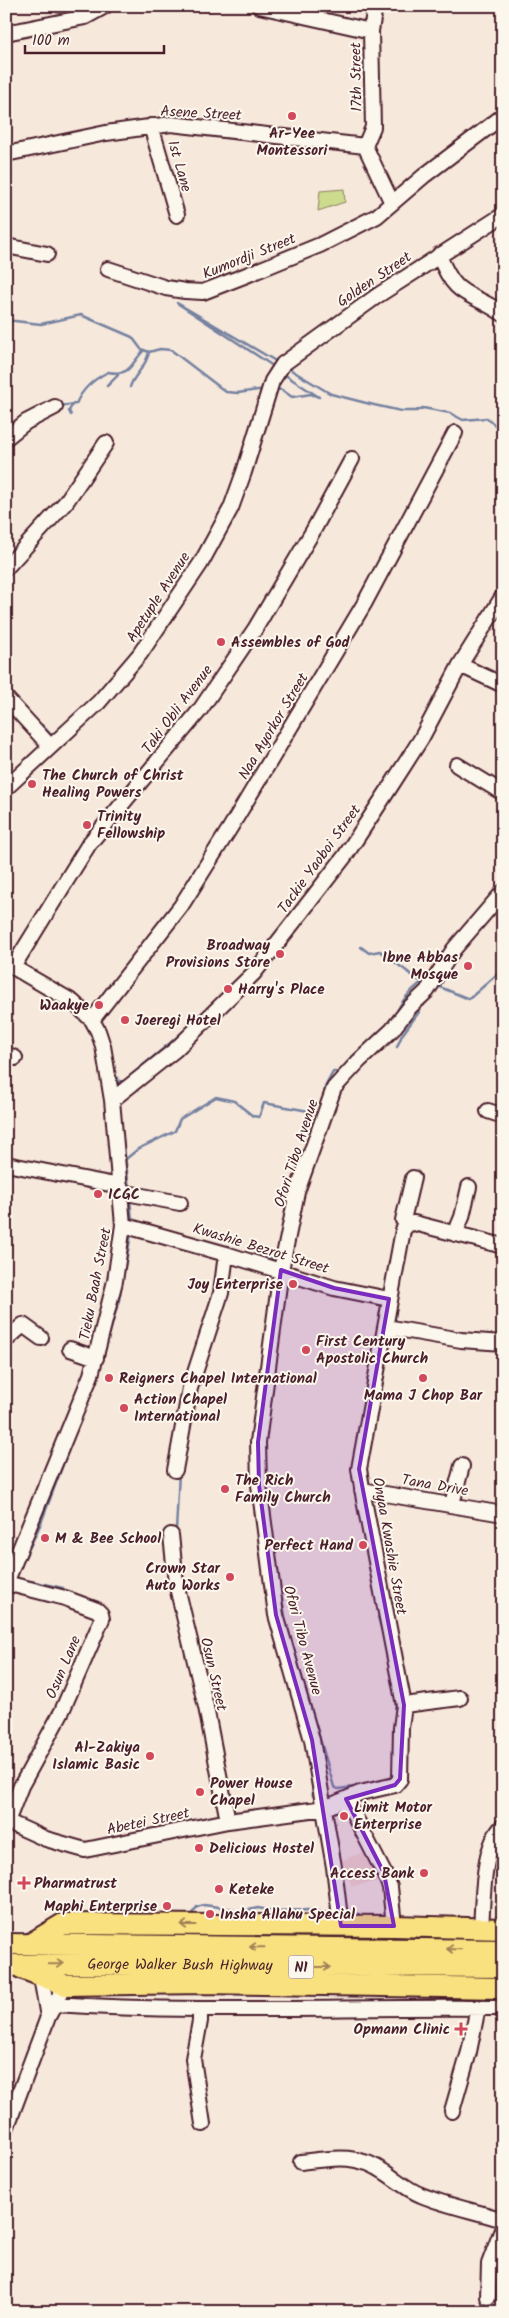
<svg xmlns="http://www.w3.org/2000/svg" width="509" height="2318" viewBox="0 0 509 2318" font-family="Kalam,sans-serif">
<rect width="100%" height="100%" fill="#f7e8dc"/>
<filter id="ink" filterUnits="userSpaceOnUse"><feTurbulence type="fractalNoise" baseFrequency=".02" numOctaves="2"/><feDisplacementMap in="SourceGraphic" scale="10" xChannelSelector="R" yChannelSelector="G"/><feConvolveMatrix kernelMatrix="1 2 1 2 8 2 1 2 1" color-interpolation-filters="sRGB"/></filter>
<g filter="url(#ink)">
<path fill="#f2d7c9" d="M370,1850L381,1881L352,1886L342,1860Z"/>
<path fill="#ccdb8e" stroke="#8b7d5c" d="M344,189L345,202L318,211L320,191Z"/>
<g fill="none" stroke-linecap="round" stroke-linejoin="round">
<path stroke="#7582a0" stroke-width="2.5" d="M6,320L41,324L81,315L132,337L141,349L149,352L160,349L171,350L226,392L238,393L264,389
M286,367L331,394L374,405L401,411H416L423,408L450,413L463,420L487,418L496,426L503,427
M276,368L177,303L279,363
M107,386L118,375
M130,387C134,374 146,368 149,352
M274,389L282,390L292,397L311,394L319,397L282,373
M259,400L261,389
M59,406L76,404C82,389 94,379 108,372C131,376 129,366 144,350
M71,415L69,411L72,405
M120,667L143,638
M90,701L100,690
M42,725L52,736
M52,736L70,720
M407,749L418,730
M377,795L404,754
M361,947L369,953L380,951L421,982
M6,954L13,958
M435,985L469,999L503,969
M423,1006L429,998
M396,1014C400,1002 414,986 426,980L428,981
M397,1047L402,1035L419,1012
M118,1078L119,1088
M119,1082L124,1081L187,1029
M324,1098L325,1087L333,1072H339L352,1057L390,1022
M119,1112L120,1101
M121,1124L129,1188
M126,1159L138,1149L175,1131L180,1119L216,1097L234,1101L253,1116L259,1117L264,1103L320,1113
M130,1199L132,1220L134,1221
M237,1251L278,1260
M396,1303L395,1319L398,1323
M102,1361L119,1300L131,1234L175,1247
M265,1452L266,1433
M265,1477L268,1504
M176,1531L179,1472
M275,1557L286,1622L334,1787L338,1789L362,1786
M16,1578L63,1588
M15,1579L41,1523L85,1406
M6,1597L10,1589
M382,1617H378L383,1634
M395,1695L396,1712
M311,1773L313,1796
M243,1911L258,1908L273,1911L309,1910L328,1913
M348,1913L359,1914
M190,1916L197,1907L204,1905L233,1909"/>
<g stroke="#4a1f2b" stroke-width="18">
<path id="minor" d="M259,6L371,31
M6,33L85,17L105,6
M151,126L177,215
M365,146L373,127L371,31L375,6
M365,146L392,203
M6,154L106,133L171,124L365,146
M6,246L47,254
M439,255C456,300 469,290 503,314
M108,269L166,288L185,291L203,292L244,276L320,245L377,216L425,175L503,116
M6,438L26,422L55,407
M6,568L66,502L106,443
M460,665L503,685
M6,698L50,746
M457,765L503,793
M6,788L99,702L140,654L201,563L231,508L244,472L272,381L283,364L377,296L503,215
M6,963L73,1002L92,1020L98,1031L103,1046L112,1100L123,1225L115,1281L91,1375L6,1583
M13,967L89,844L200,710L255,629L313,531L352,459
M92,1020L181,906L230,828L364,604L455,433
M6,1054L15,1058
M112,1100L175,1050L254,973L345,856L387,792L421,739L460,665L503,596
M488,1111L503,1116
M6,1164L120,1186
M121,1192L180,1203
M408,1224L403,1220L413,1178
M123,1225L226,1254L334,1288L389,1299
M455,1234L462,1217L469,1187
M386,1327L461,1340L503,1343
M6,1340L23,1325L41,1338
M70,1349L96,1358
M175,1470L190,1388L221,1293L226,1254
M362,1490L503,1514
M452,1504L462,1466
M171,1535L176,1583L206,1707L228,1821
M6,1583L65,1598L97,1610L101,1614L102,1619L62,1711L21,1786L7,1822
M404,1705L460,1698
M346,1799L384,1873L390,1887L394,1926
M6,1821L46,1839L85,1850L228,1821L325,1808L360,1793L395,1785L400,1779L401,1728L404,1705L364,1500L359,1469L403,1230L408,1224L414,1223L503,1246
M341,1926L334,1867L312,1740L276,1615L259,1485L258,1442L281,1270L297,1192L334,1088L359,1061L392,1030L410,1007L427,991L454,949L503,892
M481,1929C483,1902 482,1844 503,1826
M41,1977L48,2017
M55,2004C204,2014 353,2006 503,2008
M200,2009V2021L193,2059L203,2124
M452,2111L469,2052L478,2007
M6,2129L48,2017L65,1985
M301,2162C333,2158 358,2153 386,2173C398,2181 408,2190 421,2195C447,2206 476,2211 503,2220
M488,2297L489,2264L503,2227"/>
</g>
<g stroke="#4a1f2b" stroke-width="24">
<g id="highway">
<path d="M6,1944L503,1950"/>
<path d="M30,1944L63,1924L394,1926L503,1929"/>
<path id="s1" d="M6,1965L99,1964L503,1967"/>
<path d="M21,1968L65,1985L203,1983L503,1988"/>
</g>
</g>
<use href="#minor" stroke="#fbf7ec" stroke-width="14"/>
<use href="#highway" stroke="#fae180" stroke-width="20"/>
</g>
<defs><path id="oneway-shaft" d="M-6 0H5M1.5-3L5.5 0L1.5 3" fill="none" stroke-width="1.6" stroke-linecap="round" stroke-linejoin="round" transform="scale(1.25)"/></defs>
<g stroke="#a28056">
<use href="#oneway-shaft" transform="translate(188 1925) rotate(-180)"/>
<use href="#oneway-shaft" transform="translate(257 1947) rotate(-179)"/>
<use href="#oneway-shaft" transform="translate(454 1949) rotate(-179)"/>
<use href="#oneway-shaft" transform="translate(56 1964) rotate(-1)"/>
<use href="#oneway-shaft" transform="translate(323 1967)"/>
</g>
</g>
<path fill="#7b2cbf" fill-opacity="0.2" stroke="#7b2cbf" stroke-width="4" stroke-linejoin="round" d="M281,1270L334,1288L389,1299L359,1469L404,1705L400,1779L395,1785L346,1799L384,1873L394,1926H341L312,1740L276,1615L259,1485L258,1442Z"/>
<g fill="#d1495b" stroke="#fbf7ec" stroke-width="2">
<circle cx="292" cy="116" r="5"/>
<circle cx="221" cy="642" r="5"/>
<circle cx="32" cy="784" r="5"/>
<circle cx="87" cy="825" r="5"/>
<circle cx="280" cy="954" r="5"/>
<circle cx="468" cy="966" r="5"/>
<circle cx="228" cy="989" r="5"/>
<circle cx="99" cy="1005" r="5"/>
<circle cx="125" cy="1020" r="5"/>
<circle cx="98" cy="1194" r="5"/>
<circle cx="293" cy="1284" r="5"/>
<circle cx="306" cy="1350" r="5"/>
<circle cx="109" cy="1378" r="5"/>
<circle cx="423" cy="1378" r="5"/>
<circle cx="124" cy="1408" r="5"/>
<circle cx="225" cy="1489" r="5"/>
<circle cx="45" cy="1538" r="5"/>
<circle cx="363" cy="1545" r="5"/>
<circle cx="230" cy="1577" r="5"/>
<circle cx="150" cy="1756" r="5"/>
<circle cx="200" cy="1792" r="5"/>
<circle cx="344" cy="1816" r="5"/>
<circle cx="199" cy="1848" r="5"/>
<circle cx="424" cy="1873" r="5"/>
<path d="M21.5 1875.5h5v5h5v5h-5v5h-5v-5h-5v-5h5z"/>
<circle cx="219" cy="1889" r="5"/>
<circle cx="167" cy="1906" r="5"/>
<circle cx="210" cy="1914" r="5"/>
<path d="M458.5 2021.5h5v5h5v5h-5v5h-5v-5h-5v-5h5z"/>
</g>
<g text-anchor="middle" stroke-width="4" stroke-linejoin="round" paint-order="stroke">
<rect fill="#fbf7ec" stroke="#7f6065" stroke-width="1" x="288.5" y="1955.5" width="25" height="23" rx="4"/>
<g font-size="14" font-weight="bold" fill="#4a1f2b">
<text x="301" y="1972">N1</text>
</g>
<g font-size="15" fill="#4a1f2b" stroke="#fbf7ec">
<text transform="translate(356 77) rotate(-91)" y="5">17th Street</text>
<text transform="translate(201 113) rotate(3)" y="5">Asene Street</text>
<text transform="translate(180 166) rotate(74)" y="5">1st Lane</text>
<text transform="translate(249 256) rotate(-22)" y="5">Kumordji Street</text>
<text transform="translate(374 279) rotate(-34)" y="5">Golden Street</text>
<text transform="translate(158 597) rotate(-57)" y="5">Apetuple Avenue</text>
<text transform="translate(177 709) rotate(-53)" y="5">Taki Obli Avenue</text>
<text transform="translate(273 726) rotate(-59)" y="5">Naa Ayorkor Street</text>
<text transform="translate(319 859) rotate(-54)" y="5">Tackie Yaoboi Street</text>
<text transform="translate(296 1153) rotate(-72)" y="5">Ofori Tibo Avenue</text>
<text transform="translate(261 1248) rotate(17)" y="5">Kwashie Bezrot Street</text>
<text transform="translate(95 1284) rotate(-79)" y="5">Tieku Baah Street</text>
<text transform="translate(435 1485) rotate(10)" y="5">Tana Drive</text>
<text transform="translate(390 1546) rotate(80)" y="5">Onyaa Kwashie Street</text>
<text transform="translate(303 1640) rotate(75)" y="5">Ofori Tibo Avenue</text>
<text transform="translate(63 1667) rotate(-67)" y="5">Osun Lane</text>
<text transform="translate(214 1674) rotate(77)" y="5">Osun Street</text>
<text transform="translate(148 1821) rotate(-12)" y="5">Abetei Street</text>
<text dy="5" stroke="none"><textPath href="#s1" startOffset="174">George Walker Bush Highway</textPath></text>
</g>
<g font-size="15" font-weight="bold" fill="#4a1f2b" stroke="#fbf7ec" text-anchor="start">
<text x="292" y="138" text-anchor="middle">Ar-Yee<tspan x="292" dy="17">Montessori</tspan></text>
<text x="231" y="647">Assembles of God</text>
<text x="42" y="780">The Church of Christ<tspan x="42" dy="17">Healing Powers</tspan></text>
<text x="97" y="821">Trinity<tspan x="97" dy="17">Fellowship</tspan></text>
<text x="270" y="950" text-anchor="end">Broadway<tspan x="270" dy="17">Provisions Store</tspan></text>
<text x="458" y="962" text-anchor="end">Ibne Abbas<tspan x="458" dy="17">Mosque</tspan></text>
<text x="238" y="994">Harry's Place</text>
<text x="89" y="1010" text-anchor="end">Waakye</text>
<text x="135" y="1025">Joeregi Hotel</text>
<text x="108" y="1199">ICGC</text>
<text x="283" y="1289" text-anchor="end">Joy Enterprise</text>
<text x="316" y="1346">First Century<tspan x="316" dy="17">Apostolic Church</tspan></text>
<text x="119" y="1383">Reigners Chapel International</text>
<text x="423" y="1400" text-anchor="middle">Mama J Chop Bar</text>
<text x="134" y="1404">Action Chapel<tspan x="134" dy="17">International</tspan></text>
<text x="235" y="1485">The Rich<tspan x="235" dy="17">Family Church</tspan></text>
<text x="55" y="1543">M &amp; Bee School</text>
<text x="353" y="1550" text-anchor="end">Perfect Hand</text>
<text x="220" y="1573" text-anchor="end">Crown Star<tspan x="220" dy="17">Auto Works</tspan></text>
<text x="140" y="1752" text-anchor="end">Al-Zakiya<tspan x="140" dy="17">Islamic Basic</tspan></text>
<text x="210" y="1788">Power House<tspan x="210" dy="17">Chapel</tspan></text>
<text x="354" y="1812">Limit Motor<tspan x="354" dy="17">Enterprise</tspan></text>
<text x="209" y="1853">Delicious Hostel</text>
<text x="414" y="1878" text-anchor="end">Access Bank</text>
<text x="34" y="1888">Pharmatrust</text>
<text x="229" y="1894">Keteke</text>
<text x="157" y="1911" text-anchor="end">Maphi Enterprise</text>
<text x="220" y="1919">Insha Allahu Special</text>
<text x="450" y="2034" text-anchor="end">Opmann Clinic</text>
</g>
</g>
<rect width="509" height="2318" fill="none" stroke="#fbf7ec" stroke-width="25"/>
<rect x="12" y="12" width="484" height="2293" fill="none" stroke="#4a1f2b" stroke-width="2" filter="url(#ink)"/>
<path d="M25 45v8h139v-8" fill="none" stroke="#4a1f2b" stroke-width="2.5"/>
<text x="32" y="45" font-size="15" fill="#4a1f2b" stroke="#fbf7ec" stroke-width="4" paint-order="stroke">100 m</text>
</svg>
